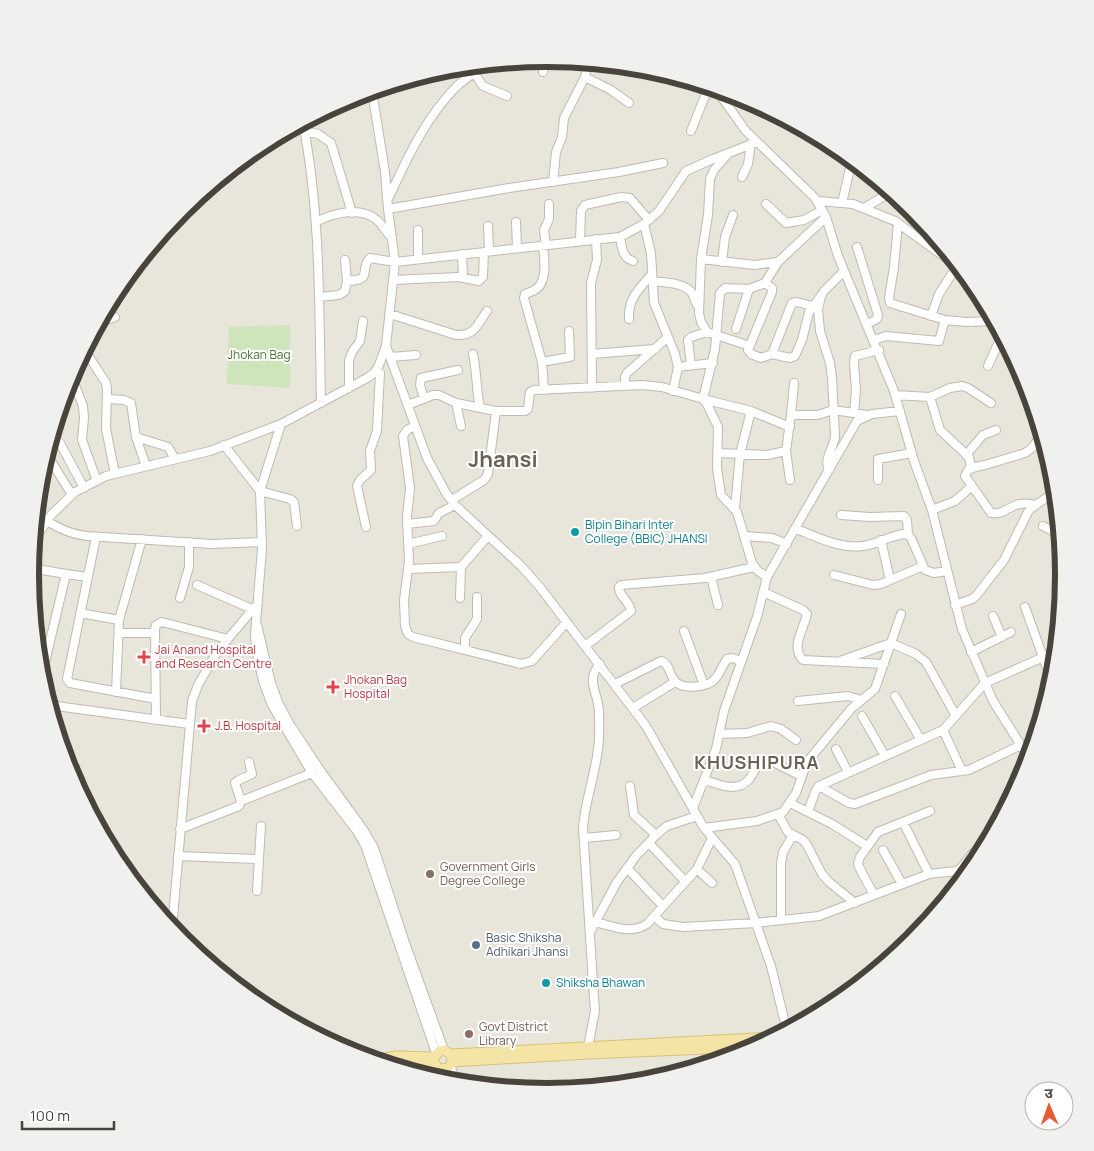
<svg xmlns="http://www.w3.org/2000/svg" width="1094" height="1151" viewBox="0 0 1094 1151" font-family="Manrope,'Noto Sans Devanagari',sans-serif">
<rect width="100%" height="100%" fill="#f5f3ed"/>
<path fill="#e8e5db" d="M32 576a515 515 0 1 1 1030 0a515 515 0 1 1-1030 0Z"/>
<path fill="#cee4ba" d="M290,325V388L227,384L229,327Z"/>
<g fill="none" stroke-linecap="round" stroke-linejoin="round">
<g stroke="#bfbbb0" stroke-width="10">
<path id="minor" d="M543,72L546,59
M474,73L483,86L507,96
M585,77L611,90L629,103
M716,89L745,130L815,198L826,217L838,256L894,391L914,461L932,510L962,629L993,701L1029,758
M303,123C321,215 319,310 321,403
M305,131L318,134L331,143L352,213
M691,131L705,96L715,89
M727,155L714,170L710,179L708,215L701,259L699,313L701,322L707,332L750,346
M742,177L748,164L751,144
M553,182L556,152L562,137L564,118L585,77L588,63
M388,199C407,159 425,118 457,86C466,78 476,72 485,65
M818,201L853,204L895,221L957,266L982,297
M842,203L852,160
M766,204L786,223L804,220L822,210
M864,208L891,192
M388,209L509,188L619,172L663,163
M316,222C333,213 360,206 377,220C383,225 386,233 392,238
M516,222L517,248
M898,223L894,267L889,298L890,303L945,320L967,322L994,321
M644,224L651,253L654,303L675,354L678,367L673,391
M488,226L489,251
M418,230V259
M620,237C622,247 622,258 633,261
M580,241L581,211L585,205L621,197L630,198L649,220
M543,245C544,258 549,284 533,291C530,292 528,293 525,294L524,298L542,362L544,390
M546,245L544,230L549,219V204
M857,247L878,315L877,319L867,324
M462,254L463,277
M701,259L755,265L778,262
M345,260L347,281
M722,262L725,237L733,215
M394,280L458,277L479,281L483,277L484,252
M652,281C663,283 685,282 692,293C694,297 695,301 697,305
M765,283L778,262L826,217
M319,297L339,295L345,291L347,281C375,280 358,270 370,258L395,262L620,237L644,224L659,211L686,171L713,159L757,142
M390,314L456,335C475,336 477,325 487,311
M931,316L939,294L957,266
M629,319C628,298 639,289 652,274
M98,323L115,317
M736,329L749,289
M874,340L886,336L939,341L945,320
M386,346L427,458L446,493L455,505L521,566L539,586L646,726L704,828L735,864L771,966L787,1031
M84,349L106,383L107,389L106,429L115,474
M473,354C477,372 476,389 480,408
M592,354L655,349
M772,354L792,303L797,302L812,306
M390,357L416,355
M542,362L570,357L569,331
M691,365L688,340L691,337L707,332
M988,366L1002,335
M678,367L713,363
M71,375L83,406L84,418L82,440L97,481
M625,386V377L627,373L668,337
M349,388V361L352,352L360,341L363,321
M592,388L591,283L597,260L596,239
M895,395L930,397L950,388L962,386L968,388L991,403
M930,397L940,430L969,457L971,468
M107,399L124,400L131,403L136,437L146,466
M424,399L420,385L421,378L458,370
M456,403L461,426
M408,405L433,395H439L456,403L496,411
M854,412L856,391L854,362L855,356L879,350
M791,415L794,383
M281,424L260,491L262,549L255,635L256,650L263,681L272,705L312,773L357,831L365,845L436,1053
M415,426L407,430L403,436L410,488L407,517L409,561L404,600L405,626L408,634L413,637L521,664L532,661L567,622
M790,427L751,411L703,399L715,349L720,293L725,288L749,289L765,283L772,288V292L748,350L751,354L761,358L772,354L790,358L795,356L802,340L809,312L821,296
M136,437L168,447L175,459
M60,443L84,488
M224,445L260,491L290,499L294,502L297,526
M786,451L790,480
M46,453L72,495
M718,453L767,455L786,451L791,415H818L833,410L867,415
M966,455L983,435L996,430
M829,470C823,459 834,448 835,436L832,378L830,363L820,331L818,309L821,296L824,291L844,271
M878,480V459L912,453
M452,500L484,480L488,474L496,411H525L528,409L530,392L534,390L642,385L662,387L703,399L707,404L718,427L717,468L721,495L737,512L752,563L758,571L767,577
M1036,505C1011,498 1008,516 991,513L965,476L968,470L975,467L985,465L1025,453L1032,448L1042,434
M735,508L740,454L751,411
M932,510L955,501L972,486
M36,513C51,525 69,534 87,536L212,544L262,542
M841,515L870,517L904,516L907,520L908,535
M407,524L434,521L439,513L455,505
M1043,526L1060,535
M366,527L357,486L360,480L371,470L370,451L377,431L380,373
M796,529C817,537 840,549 863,546C877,544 890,536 904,534L908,535L911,538L925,570L934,573L947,571
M745,536L772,538L787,544
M96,537L67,679L70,683L156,699
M881,540L890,580
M33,542L51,515L75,492L106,476L210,451L281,424L367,378L374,373L379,365L386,346L395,262L388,209L385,172L372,91
M408,544L442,536
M31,568L66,574L41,679
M408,569L461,567
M66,574L87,577
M834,575L873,585L881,584L923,566
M711,577L718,605
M197,585L254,610
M763,592L803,610L807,614C804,629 790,647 803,660L884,664
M180,598L189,567V542
M460,598L461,567L488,536
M955,605L972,599L976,596L1004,560L1028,512L1033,507L1056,491
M1025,607L1052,682
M80,613L119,620L116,692
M993,616L1002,637
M119,620L142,539
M257,625L271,683L278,702L289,723L320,770L363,829L374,848L405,943L444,1050
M684,631L704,685
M119,633H155
M585,646L631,611C630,601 618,596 619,587L621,585L705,578L754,567
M465,650V638L477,619V597
M971,652L1011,632
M840,661L891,643L916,654L926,662L956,716
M615,684L661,661C669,663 669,673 674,680C681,690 706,688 714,680C720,674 722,666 727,659L732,658L741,661
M895,696L921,740
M798,701L848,696L861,700
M49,705L189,724
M633,708L675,682
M862,716L885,756
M156,720L155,629L156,625L162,622L228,639
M719,734L747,733L771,726L781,729L796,740
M836,749L848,772
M962,771L943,730L985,683L1057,651
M704,780C712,782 723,787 732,787C759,785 751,759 767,759L801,776
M630,786L634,815L656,835
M819,786L849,803L855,804L931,775L969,770L1021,745
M241,801L312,773
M790,803L832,824L867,846
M693,808L716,749L724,711L757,617L767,577L857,421L872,414L900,411
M808,811L816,790L819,786L943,730
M778,814L788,832L803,840L807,845L822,874L829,882L855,903
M903,822L929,874
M704,828L757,821L783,812L796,793L807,762L851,709L875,689L901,614
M180,829L239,806L241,801L235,783L239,780L252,774L249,762
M584,838L616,835
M649,843L685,881
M883,850L902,884
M178,856L259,859
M627,868L663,906
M697,869L712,883
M257,891L261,826
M874,895L859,867L858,863L860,857L878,832L930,811
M654,916L663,924L683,927L756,923L819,916L929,874L956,871L960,869L973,853L983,850
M781,920V864L783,852L793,835
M595,922C613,926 630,935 647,924L697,869L712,838
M172,929L192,701L198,685L217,652L258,603
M590,932L617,882L636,856L656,835L667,826L697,816
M588,1047L595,1011L594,998L583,828C585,801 595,776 598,749C600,736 599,723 599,711C598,692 585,680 600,664
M450,1065L457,1084
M442,1069L449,1083"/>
</g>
<g stroke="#d8c277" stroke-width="11">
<path id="major" d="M451,1054L776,1037
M372,1060L397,1056L434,1057L440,1051L444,1050L451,1054L452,1062L448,1068L439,1069L434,1063V1057
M452,1062L587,1054L756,1047
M388,1065L434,1063"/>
</g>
<use href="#minor" stroke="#fff" stroke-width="8"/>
<use href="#major" stroke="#f4e4a6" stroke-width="9"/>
</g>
<g fill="#0f9aa8" stroke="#fff" stroke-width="2">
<circle cx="575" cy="532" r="5"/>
<circle cx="546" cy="983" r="5"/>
</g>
<g fill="#e0444e" stroke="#fff" stroke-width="2">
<path d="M141.5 649.5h5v5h5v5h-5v5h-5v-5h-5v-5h5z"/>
<path d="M330.5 679.5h5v5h5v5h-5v5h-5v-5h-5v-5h5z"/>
<path d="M201.5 718.5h5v5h5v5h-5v5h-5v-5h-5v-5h5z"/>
</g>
<g fill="#8d6e63" stroke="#fff" stroke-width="2">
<circle cx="430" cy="874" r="5"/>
<circle cx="469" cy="1034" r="5"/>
</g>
<circle fill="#5c6f8a" stroke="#fff" stroke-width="2" cx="476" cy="945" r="5"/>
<g text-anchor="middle" stroke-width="4" stroke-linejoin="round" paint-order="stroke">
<g font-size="12" fill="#477533" stroke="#fff">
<text x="259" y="359">Jhokan Bag</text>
</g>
<g font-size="12" fill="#0d838f" stroke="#fff" text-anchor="start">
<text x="585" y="529">Bipin Bihari Inter<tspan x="585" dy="14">College (BBIC) JHANSI</tspan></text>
<text x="556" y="987">Shiksha Bhawan</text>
</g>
<g font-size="12" fill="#be3a42" stroke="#fff" text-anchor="start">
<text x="155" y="654">Jai Anand Hospital<tspan x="155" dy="14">and Research Centre</tspan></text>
<text x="344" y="684">Jhokan Bag<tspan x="344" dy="14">Hospital</tspan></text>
<text x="215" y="730">J.B. Hospital</text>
</g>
<g font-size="12" fill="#785e54" stroke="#fff" text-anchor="start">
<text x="440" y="871">Government Girls<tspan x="440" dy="14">Degree College</tspan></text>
<text x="479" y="1031">Govt District<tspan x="479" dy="14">Library</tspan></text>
</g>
<g font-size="12" fill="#4e5e75" stroke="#fff" text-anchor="start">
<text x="486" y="942">Basic Shiksha<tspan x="486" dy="14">Adhikari Jhansi</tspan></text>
</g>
<g font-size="18" font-weight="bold" letter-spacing="1" fill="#6a6353" stroke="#fff">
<text x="757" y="769">KHUSHIPURA</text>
</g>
<g font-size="22" font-weight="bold" fill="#6a6353" stroke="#fff">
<text x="503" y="467">Jhansi</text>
</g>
</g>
<path d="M0 0H1094V1151H0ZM39 575a508 508 0 1 1 1016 0a508 508 0 1 1-1016 0Z" fill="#f0f0ef" fill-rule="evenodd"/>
<path fill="none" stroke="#49443b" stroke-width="6" d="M39 575a508 508 0 1 1 1016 0a508 508 0 1 1-1016 0Z"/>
<g transform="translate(1049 1106) rotate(358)"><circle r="24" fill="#ffffff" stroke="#b6b4b1"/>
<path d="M0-4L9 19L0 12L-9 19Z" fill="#e45b34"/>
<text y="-8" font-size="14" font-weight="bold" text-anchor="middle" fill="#49443b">उ</text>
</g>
<path d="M22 1121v8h92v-8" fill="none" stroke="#49443b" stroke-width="2.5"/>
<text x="30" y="1121" font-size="15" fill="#49443b" stroke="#ffffff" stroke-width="4" paint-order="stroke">100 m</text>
</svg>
